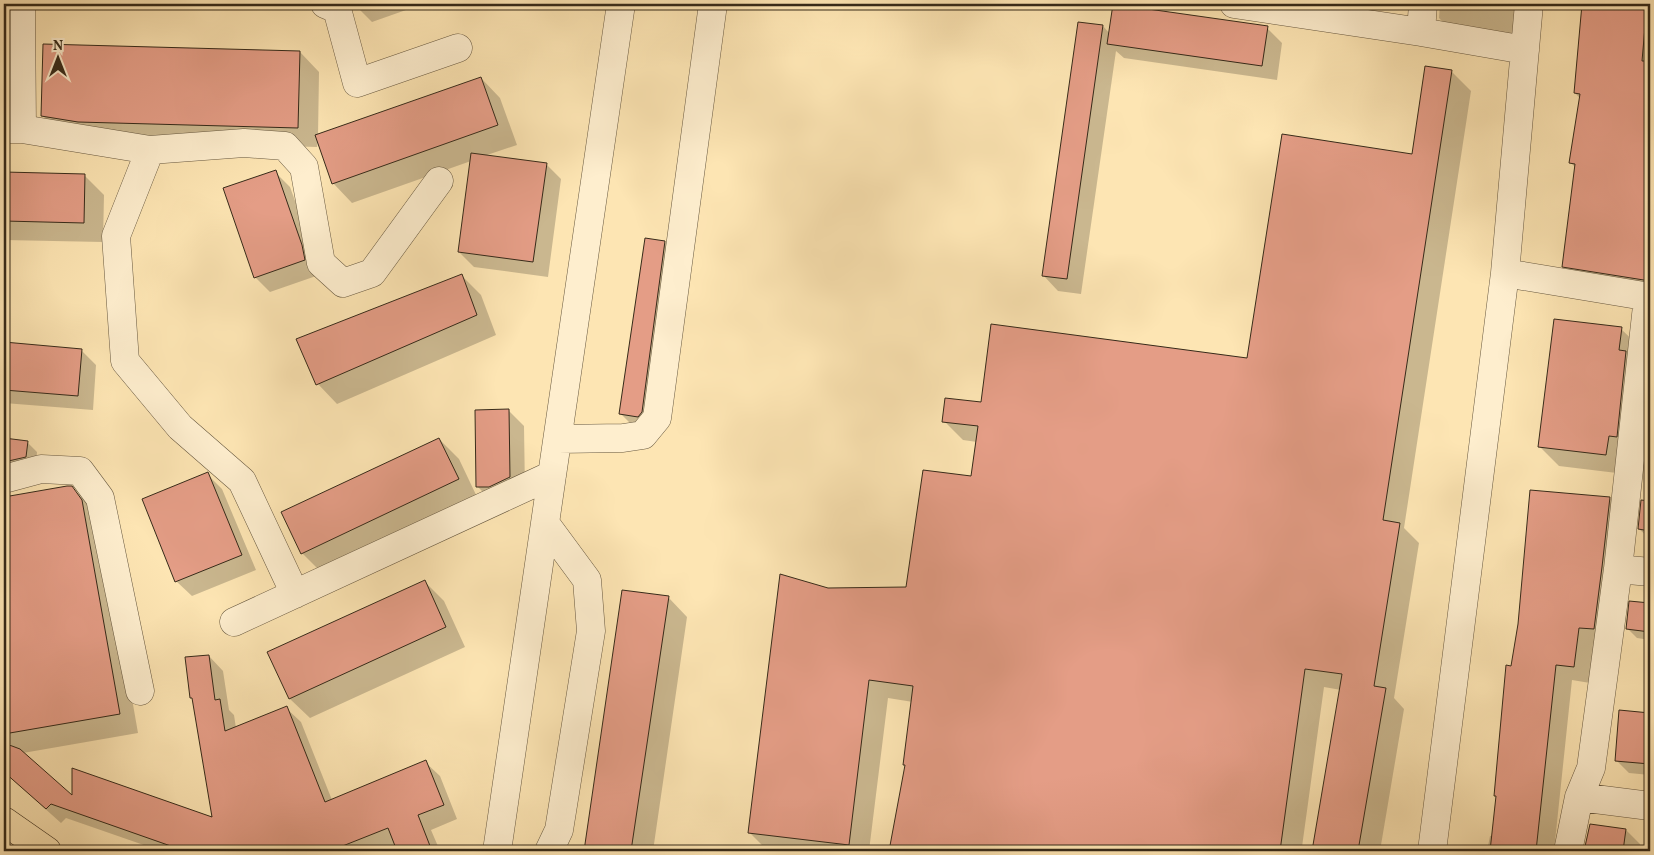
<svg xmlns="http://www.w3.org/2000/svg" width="1654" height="855" viewBox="0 0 1654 855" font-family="Vollkorn,serif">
<rect width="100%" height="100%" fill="#fde5b3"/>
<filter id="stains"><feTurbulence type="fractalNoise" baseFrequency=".004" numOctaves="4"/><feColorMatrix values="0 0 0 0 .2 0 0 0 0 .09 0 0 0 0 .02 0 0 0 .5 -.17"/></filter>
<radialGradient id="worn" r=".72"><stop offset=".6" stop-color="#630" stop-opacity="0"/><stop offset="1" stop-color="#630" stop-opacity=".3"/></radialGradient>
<path fill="#0003" fill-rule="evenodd" d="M354,4H423L372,22Z
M1440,4H1516L1514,41L1458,38L1439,18Z
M1584,4H1650V114L1597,112L1591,110L1575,93Z
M1103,26L1110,34L1267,28L1282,43L1277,80L1124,58L1116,51L1081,294L1058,291L1043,275Z
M300,52L319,72L318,136L481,78L500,98L517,145L484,156L546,164L561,179L548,277L474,267L459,252L471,161L352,203L333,183L318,141L317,147L98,141L62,136L43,116Z
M1452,72L1471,91L1404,528L1419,543L1394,698L1404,709L1380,851H889L906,766L913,702L888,698L869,851H768L749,832L828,590L907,588L972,478L977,442L963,440L944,421L982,403L1249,359L1413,155ZM1324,687L1341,690L1313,849L1302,847Z
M1577,120L1650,131V296L1581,284L1563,266L1576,168L1570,162Z
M275,172L290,187L317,261L319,275L270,292L255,277Z
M4,174L84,175L104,195L103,242L4,240Z
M665,242L680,257L657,427L636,429L621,414Z
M461,275L481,295L496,335L337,404L318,384L298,340Z
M1621,329L1641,348L1625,474L1559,466L1539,446Z
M4,344L81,350L96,365L93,410L4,403Z
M508,410L524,426L525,492L493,502L478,487Z
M439,439L459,459L478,499L322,573L302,553Z
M4,440L27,442L37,452L36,467L4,466Z
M207,474L222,489L256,570L192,596L176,581Z
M67,487H71L91,507L101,521L138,733L23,753L73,798L214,819L194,700L191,697L209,656L223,671L229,710L234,715L236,728L286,708L301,722L332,800L425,762L440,776L457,819L431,830L440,851H161L66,818L61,823L4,772V745L14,748L9,743L4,744V498Z
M1610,498L1626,515L1590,683L1572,680L1554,851H1487L1490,836H1493Z
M1642,502H1650V539L1639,529Z
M424,581L444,601L465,647L310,718L290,699L269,653Z
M624,591L668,597L687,617L653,851H586Z
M1631,602L1650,605V640L1637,638L1627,628Z
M1620,711L1650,714V775L1629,773L1616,760Z
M1591,825L1626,830L1640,844L1639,851H1585Z"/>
<path fill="#e49d86" stroke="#362a19" d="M1113,4L1268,26L1262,66L1107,44Z
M1582,4H1647L1642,61H1650V281L1562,267L1575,164L1569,163L1580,94L1574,93Z
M1078,22L1103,25L1067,279L1042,276Z
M43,44L300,51L298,128L78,122L41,116Z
M1425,66L1452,70L1383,520L1400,523L1374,686L1386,688L1358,851H1312L1342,674L1305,669L1280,851H889L905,765H903L913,686L869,680L849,845L748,833L780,574L828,588L906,587L923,470L971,476L978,426L942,422L945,398L981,402L991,324L1247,358L1282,134L1412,154Z
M481,77L498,125L332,184L315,135Z
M471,153L547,163L533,262L458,252Z
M276,170L302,245L305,260L254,278L223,188Z
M4,172L85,174L84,223L4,221Z
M645,238L665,241L642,412L638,417L619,414Z
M462,274L477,315L316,385L296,339Z
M1554,319L1622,327L1619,350L1626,351L1617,437L1609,436L1606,455L1538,447Z
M4,342L82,349L78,396L4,390Z
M509,409L510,477L489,487H476L475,410Z
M4,438L28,441L26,457L4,462Z
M439,438L459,479L301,554L281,512Z
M208,472L242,555L175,582L142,499Z
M67,486H72L82,500L120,714L4,734V497Z
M1530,490L1610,497L1602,567L1594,629L1579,628L1574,667L1556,665L1536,851H1490L1496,796H1494L1506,665L1511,666L1518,624Z
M1641,500L1650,501V531L1638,529Z
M425,580L446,627L289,699L267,652Z
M622,590L669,596L631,851H584Z
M1629,601L1650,603V632L1626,629Z
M209,655L215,700L220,699L225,731L287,706L325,802L426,760L444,805L418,815L432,851H397L388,828L330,851H185L51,804L46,809L4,772V743L20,749L72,795V768L212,817L192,698H190L185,657Z
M1619,710L1650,713V764L1615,761Z
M1590,824L1626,829L1623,851H1584Z"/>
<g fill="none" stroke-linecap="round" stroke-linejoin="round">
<g stroke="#685940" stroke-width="29">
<path id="minor" d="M21,4L22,129
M325,4L337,9L357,83L458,48
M1234,4L1421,32
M1423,4L1421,32L1525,50
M4,129H22L150,150L116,236L125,361L180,427L242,481L295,594
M150,150L244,143L285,146L304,167L321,263L343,283L372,273L439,181
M1505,273L1650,297
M558,439L623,438L643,435L657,418L713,4
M4,479L41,469L80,471L100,498L140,691
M545,523L587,580L591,631L559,830L549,851
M1618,569L1650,572
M234,622L552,475
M1579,797L1650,806
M497,851L621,4
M1432,851L1505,273L1529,4
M1568,851L1579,797L1591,768L1618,569L1648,297"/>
</g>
<g stroke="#362a19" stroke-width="29">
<path id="major" d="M4,821L47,851"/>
</g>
<use href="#minor" stroke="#feeece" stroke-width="28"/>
<use href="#major" stroke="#fde5b3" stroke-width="28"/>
</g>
<rect width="1654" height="855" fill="none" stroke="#fde5b3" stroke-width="20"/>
<rect x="5" y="5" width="1644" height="845" fill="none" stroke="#362a19" stroke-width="2.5"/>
<rect x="10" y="10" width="1634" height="835" fill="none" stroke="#362a19"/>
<g transform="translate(58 58)" stroke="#feeece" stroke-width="4" paint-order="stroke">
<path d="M0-4L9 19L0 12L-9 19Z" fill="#362a19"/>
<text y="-8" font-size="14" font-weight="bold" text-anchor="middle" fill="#362a19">N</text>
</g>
<rect width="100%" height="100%" filter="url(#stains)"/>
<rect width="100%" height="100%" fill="url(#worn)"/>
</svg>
